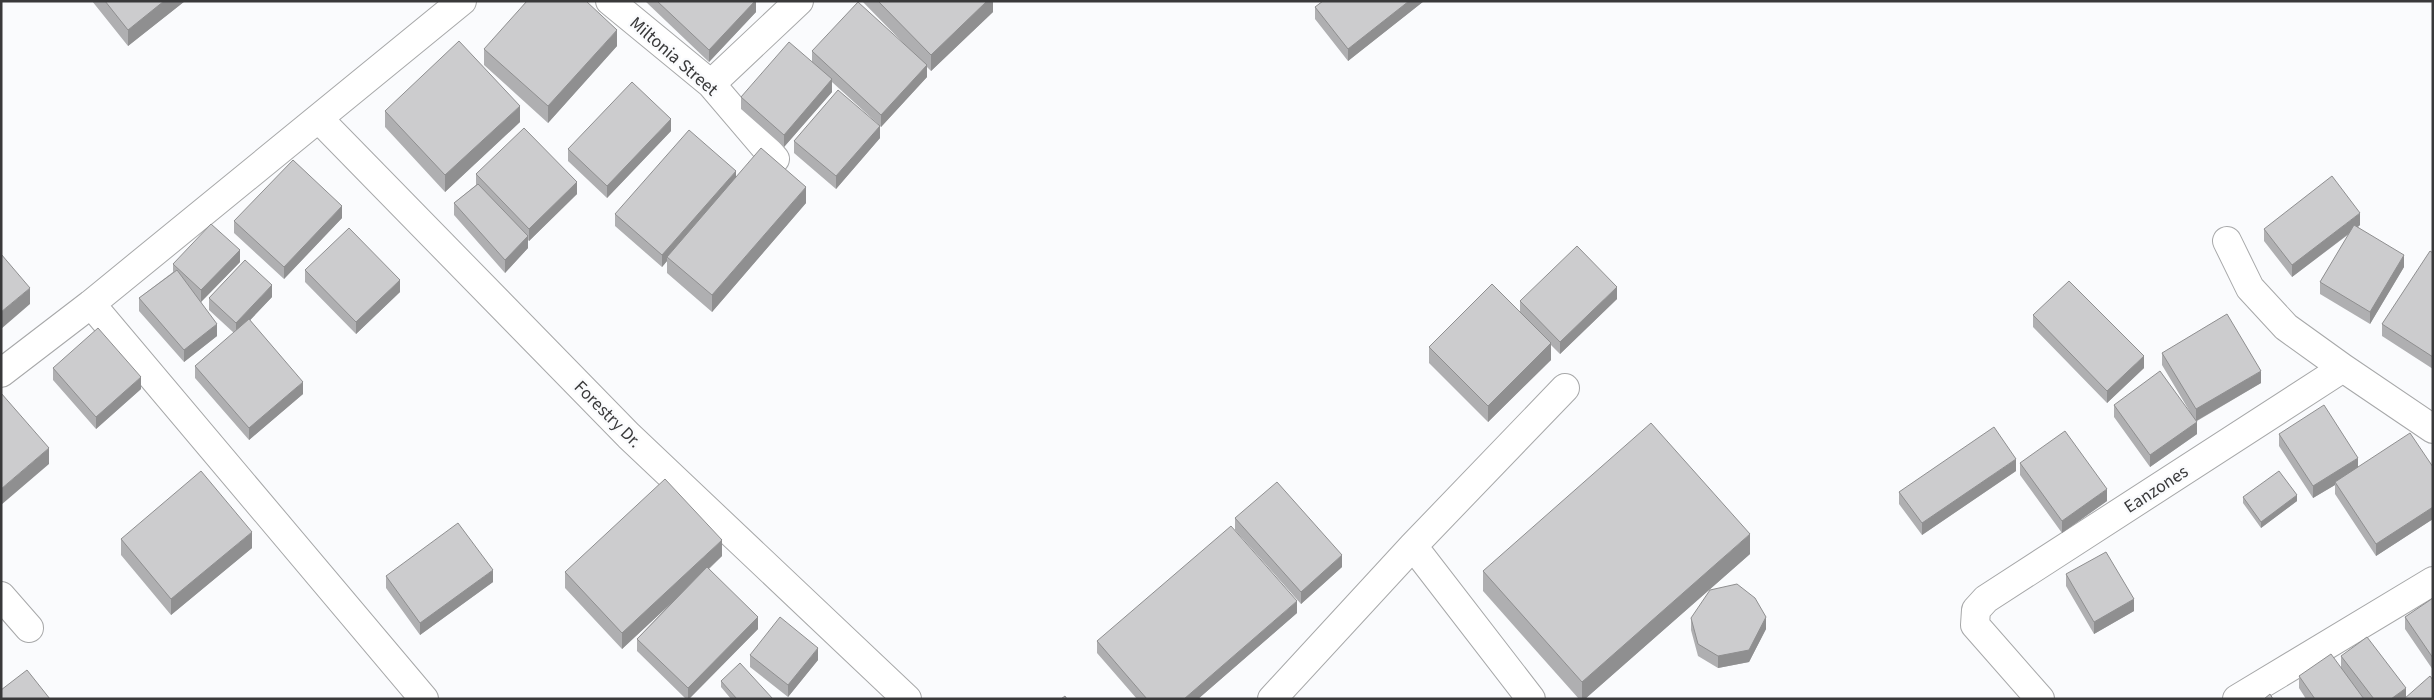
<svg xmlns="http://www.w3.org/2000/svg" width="2434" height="700" viewBox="0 0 2434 700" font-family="'Source Sans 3',sans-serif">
<rect width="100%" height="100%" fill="#fafbfd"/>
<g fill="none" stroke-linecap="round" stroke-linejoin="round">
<g stroke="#a7a8a9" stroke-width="30">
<path id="minor" d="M610,1L711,84L775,159
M711,84L799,1
M319,119L629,436L907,699
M2227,241L2250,288L2286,327L2343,368
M91,304L424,699
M1,373L91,304L462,1
M1413,546L1531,699
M1,596L29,628
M1272,699L1413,546L1565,388
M2040,699L1975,625L1976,610L1986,599L2343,368L2433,429
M2237,699L2433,581"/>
</g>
<use href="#minor" stroke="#fff" stroke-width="28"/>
</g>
<path fill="#afafb1" d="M92,1H185L128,46Z
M645,1H756V12L709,62Z
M862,1H993V12L931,71L927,67V77L881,127L880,126V138L836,189L794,153V141L878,124L832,82V92L784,147L741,109V97L812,62V51L909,49Z
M1424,1L1348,61L1315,19V7Z
M617,46L548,123L484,65V49Z
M385,111L520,122L445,192L385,127Z
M671,131L607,198L568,161V149Z
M476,174L577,194L529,241L528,240V248L505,273L454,215V203L476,185Z
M736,178L806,203L712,312L667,273V261L662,267L615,226V214Z
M342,218L284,279L234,233V221Z
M2360,225L2358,227L2404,267L2370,324L2320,294V282L2349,234L2292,277L2264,241V229Z
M2433,253V369L2382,336V324Z
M240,262L201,302L217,336L184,362L139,311V298L173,272V264Z
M305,270L400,292L356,334L305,282Z
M272,297L250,320L303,394L249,440L195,378V366L234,333L209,310V298Z
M1617,299L1560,354L1551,345V360L1488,422L1429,363V347L1520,312V301Z
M2033,315L2144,368L2107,403L2033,327Z
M2162,353L2261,383L2197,421V434L2150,467L2114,417V405L2190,412L2162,365Z
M53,368L141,389L96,429L53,380Z
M2279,434L2358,467H2433V519L2376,556L2335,494V485L2313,498L2279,446Z
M2020,463L2107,501L2062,533L2020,475Z
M2016,471L1922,535L1899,504V492Z
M2243,497L2297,501L2261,528L2243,503Z
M1235,518L1342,567L1301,604L1235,530Z
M121,539L252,548L171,615L121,555Z
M1750,554L1585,699H1579L1483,591V571Z
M722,556L709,569L758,629L689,699H686L637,651V639L669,605L622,649L565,588V572Z
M2066,574L2134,611L2094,634L2066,586Z
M386,576L493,582L420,635L386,588Z
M2433,598V670L2405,629V617Z
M1297,613L1198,699H1137L1097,653V641Z
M1691,618L1766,629L1749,662L1718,668L1698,656L1691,630Z
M750,655L818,660L788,697L750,667Z
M2341,656L2406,697L2433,699H2364L2348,677L2364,699H2306L2299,688V676L2341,668Z
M721,681L773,699H731L721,687Z"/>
<path fill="#8f8f90" d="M164,1H185L128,46V30Z
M755,1H756V12L709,62V50Z
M987,1H993V12L931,71V55Z
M1409,1H1424L1348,61V49Z
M617,30V46L548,123V106Z
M927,65V77L881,127V115Z
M832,79V92L784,147V135Z
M520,106V122L445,192V175Z
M671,119V131L607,198V186Z
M880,126V138L836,189V176Z
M736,171V183L667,257V261L662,267V255Z
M577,182V194L529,241V229Z
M806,187V203L712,312V295Z
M342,206V218L284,279V267Z
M2360,213V225L2292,277V265Z
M528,236V248L505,273V260Z
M240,250V262L201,302V290Z
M2404,255V267L2370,324V312Z
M400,280V292L356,334V322Z
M272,285V297L236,335V323Z
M1617,287V299L1560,354V342Z
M30,288V304L1,329V312Z
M217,324V336L184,362V350Z
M1551,343V360L1488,422V406Z
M2144,356V368L2107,403V391Z
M2261,371V383L2196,421V409Z
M141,377V389L96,429V417Z
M303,382V394L249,440V428Z
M2197,422V434L2150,467V455Z
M49,448V464L1,505V489Z
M2358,458V470L2335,482V485L2313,498V486Z
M2016,459V471L1922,535V523Z
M2107,489V501L2062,533V521Z
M2297,495V501L2261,528V522Z
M2433,507V519L2376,556V544Z
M252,532V548L171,615V599Z
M1750,534V554L1585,699H1582V682Z
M722,540V556L622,649V633Z
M1342,555V567L1301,604V592Z
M493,570V582L420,635V623Z
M2134,599V611L2094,634V622Z
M1297,601V613L1198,699H1184Z
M758,617V629L689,699H688V688Z
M1766,617V629L1749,662L1718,668V656Z
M818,648V660L788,697V685Z
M2406,688V699H2391Z"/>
<path fill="#ccccce" stroke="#8f8f90" d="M105,1H164L128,30Z
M527,1H586L617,30L548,106L484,49Z
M657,1H755L709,50Z
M878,1H987L931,55Z
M1323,1H1409L1348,49L1315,7Z
M858,2L927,65L881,115L812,51Z
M459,41L520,106L445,175L385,111Z
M789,42L832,79L784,135L741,97Z
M632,82L671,119L607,186L568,149Z
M838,90L880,126L836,176L794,141Z
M524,128L577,182L529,229L476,174Z
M689,130L736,171L662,255L615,214Z
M761,148L806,187L712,295L667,257Z
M293,160L342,206L284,267L234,221Z
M2332,176L2360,213L2292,265L2264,229Z
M478,184L528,236L505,260L454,203Z
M211,224L240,250L201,290L173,264Z
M2354,225L2404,255L2370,312L2320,282Z
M349,228L400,280L356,322L305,270Z
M1577,246L1617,287L1560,342L1520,301Z
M2430,251L2433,253V357L2382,324Z
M1,254L30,288L1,312Z
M245,260L272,285L236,323L209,298Z
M177,270L217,324L184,350L139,298Z
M2069,281L2144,356L2107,391L2033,315Z
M1492,284L1551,343L1488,406L1429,347Z
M2227,314L2261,371L2196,409L2162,353Z
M249,319L303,382L249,428L195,366Z
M98,328L141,377L96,417L53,368Z
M2160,371L2197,422L2150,455L2114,405Z
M1,393L49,448L1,489Z
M2324,405L2358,458L2313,486L2279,434Z
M1651,423L1750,534L1582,682L1483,571Z
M1994,427L2016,459L1922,523L1899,492Z
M2065,431L2107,489L2062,521L2020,463Z
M2410,433L2433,467V507L2376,544L2335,482Z
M201,471L252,532L171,599L121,539Z
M2279,471L2297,495L2261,522L2243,497Z
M665,479L722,540L622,633L565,572Z
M1277,482L1342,555L1301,592L1235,518Z
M458,523L493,570L420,623L386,576Z
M1231,526L1297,601L1184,699H1147L1097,641Z
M2106,552L2134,599L2094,622L2066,574Z
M707,567L758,617L688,688L637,639Z
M1737,584L1755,598L1766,617L1749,650L1718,656L1698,644L1691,618L1710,590Z
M2433,598V658L2405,617Z
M780,617L818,648L788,685L750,655Z
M2367,637L2406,688L2391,699H2374L2341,656Z
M2331,654L2364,699H2315L2299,676Z
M740,663L773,699H737L721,681Z
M27,670L50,699H1V690Z
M2430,676L2433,680V699H2404Z
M2270,694L2273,699H2264Z
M1065,696L1067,699H1061Z"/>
<g text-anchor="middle" stroke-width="5" stroke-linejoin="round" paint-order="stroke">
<g font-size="18" fill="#39393a" stroke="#fafbfd">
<text transform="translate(674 56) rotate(41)" y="6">Miltonia Street</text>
<text transform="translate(608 414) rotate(45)" y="6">Forestry Dr.</text>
<text transform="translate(2156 489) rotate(-33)" y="6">Eanzones</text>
</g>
</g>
<rect width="2434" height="700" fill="none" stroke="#39393a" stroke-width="5"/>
</svg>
